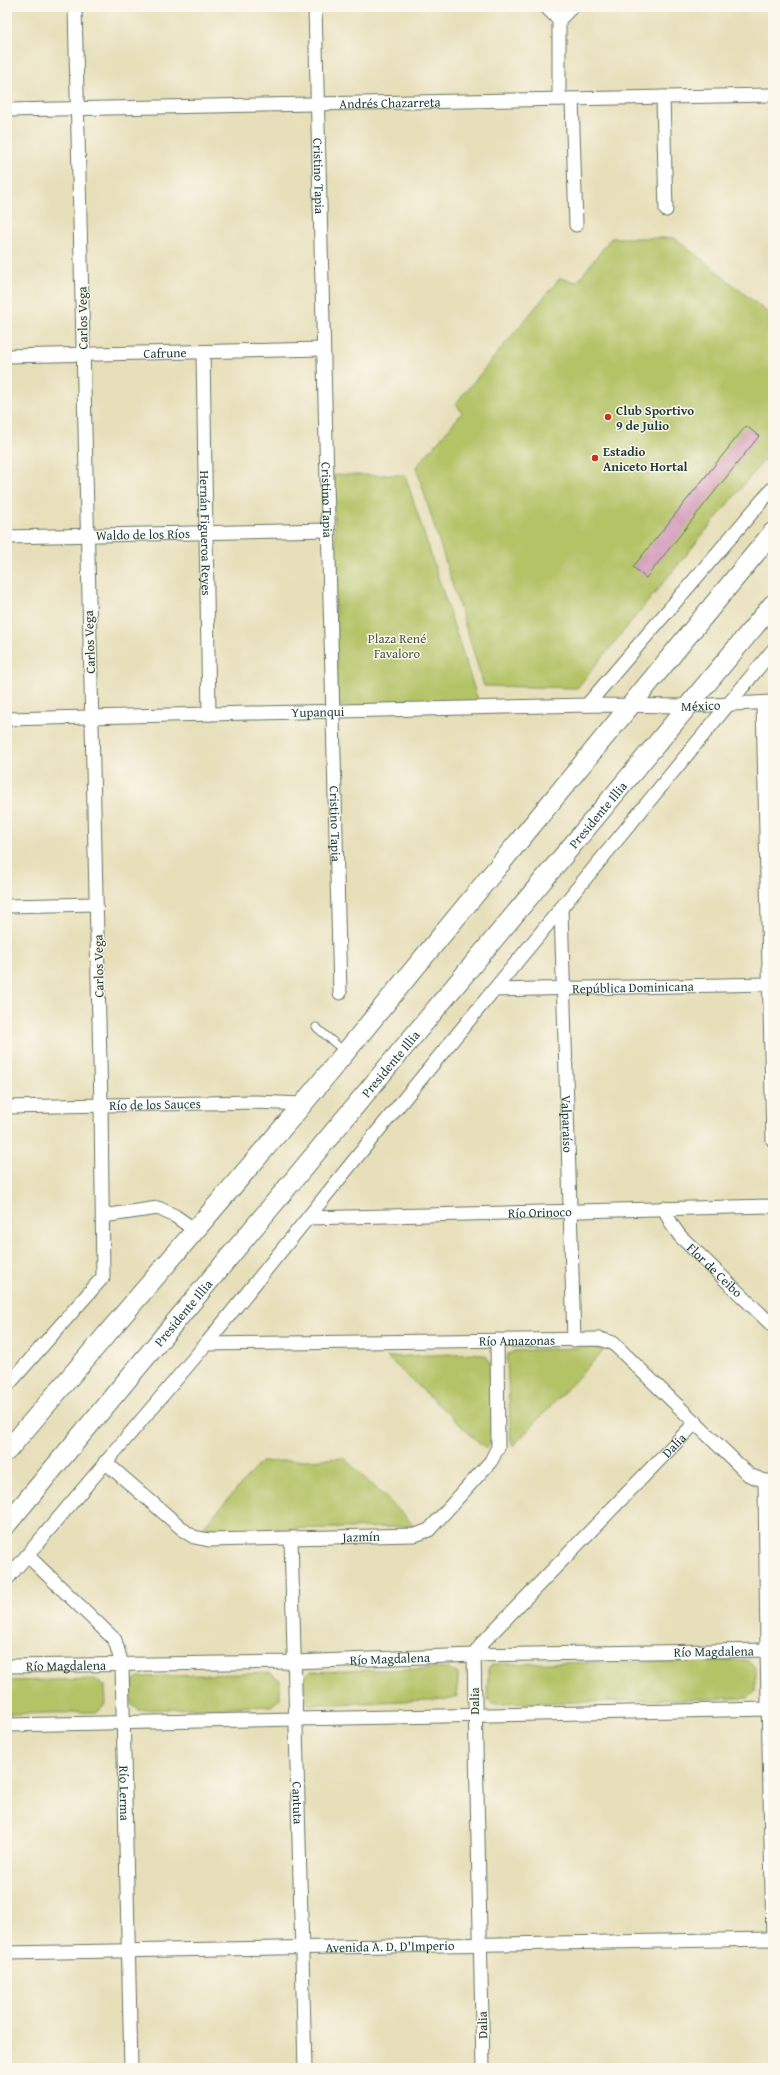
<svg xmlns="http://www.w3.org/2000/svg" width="780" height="2075" viewBox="0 0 780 2075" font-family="'Gentium Book Plus',serif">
<rect width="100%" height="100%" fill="#fbf7ec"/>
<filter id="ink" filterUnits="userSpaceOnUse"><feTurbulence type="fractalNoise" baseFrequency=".025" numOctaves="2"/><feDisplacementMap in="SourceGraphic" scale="8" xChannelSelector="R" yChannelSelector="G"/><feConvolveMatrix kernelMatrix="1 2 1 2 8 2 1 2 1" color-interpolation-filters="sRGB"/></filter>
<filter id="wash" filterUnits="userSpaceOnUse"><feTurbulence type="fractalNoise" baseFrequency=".012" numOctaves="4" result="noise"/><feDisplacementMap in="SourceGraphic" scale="16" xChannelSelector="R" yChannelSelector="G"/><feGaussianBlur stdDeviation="0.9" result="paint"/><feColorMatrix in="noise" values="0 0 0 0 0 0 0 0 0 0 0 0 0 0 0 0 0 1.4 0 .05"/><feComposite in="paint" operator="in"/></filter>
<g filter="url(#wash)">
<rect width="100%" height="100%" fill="#e7dfba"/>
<path fill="#b4c366" stroke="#6a804d" d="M611,238H675L773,317V449L577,688L484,686L416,467L462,413L456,403L560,278L577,282Z
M334,475H405L477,697L478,705L337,706Z
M592,1347L604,1350L513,1446L511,1441L507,1360L508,1354L514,1351Z
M475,1353L486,1356L490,1362L494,1439L486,1449L387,1357Z
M344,1458L414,1525L397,1527L216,1530L203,1527L261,1462Z
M747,1660L755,1667V1692L748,1698L495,1704L487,1698L488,1669L493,1664Z
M449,1668L458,1674L457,1696L451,1699L311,1705L304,1700V1677L310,1672Z
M270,1673L280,1680V1699L271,1706L139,1710L132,1705V1682L138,1677Z
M95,1679L105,1685L106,1705L96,1712L7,1714V1681Z"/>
<g id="blocks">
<path fill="#d197b7" d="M746,426L759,436L646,578L633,567Z"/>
</g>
</g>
<g filter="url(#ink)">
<use href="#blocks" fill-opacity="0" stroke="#657663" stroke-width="1"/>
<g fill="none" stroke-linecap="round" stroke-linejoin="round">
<g stroke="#657663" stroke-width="9">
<path id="lane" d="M316,1027L345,1052"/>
</g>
<g stroke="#657663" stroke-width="15">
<g id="street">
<path id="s1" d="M315,7L340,993"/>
<path d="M546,7L559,20"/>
<path d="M663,97L666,210"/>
<path d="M559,99V20L572,7"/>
<path d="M572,99L576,225"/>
<path id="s2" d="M7,110L773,95"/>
<path id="s3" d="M203,352L209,714"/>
<path id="s4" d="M7,356L323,349"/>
<path id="s5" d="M7,537L328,530"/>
<path d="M763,703L773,1140"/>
<path d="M587,705L773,488"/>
<path id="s6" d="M7,719L587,705L689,706L773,702"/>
<path d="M7,906L96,904"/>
<path id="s7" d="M561,908L574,1340"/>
<path id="s8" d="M494,990L773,984"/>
<path id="s9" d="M7,1107L256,1102L303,1104"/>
<path id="s10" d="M664,1208L672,1225L680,1236L773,1326"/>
<path d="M103,1216L158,1208L175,1216L195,1230"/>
<path id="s11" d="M308,1218L773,1206"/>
<path id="s12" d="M206,1344L600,1339L613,1343L749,1475L765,1481H773"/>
<path d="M7,1386L103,1277L101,1105L75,7"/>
<path id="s13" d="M105,1462L186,1532L194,1537L209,1540L415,1535L429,1530L491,1461L498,1447L497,1340"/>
<path d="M765,1481L767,1650L773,1939"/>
<path id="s14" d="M291,1538L305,2068"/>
<path id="s15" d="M28,1556L115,1640L122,1665L131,2068"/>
<path d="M7,1579L206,1344L373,1137L773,650"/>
<path id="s16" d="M7,1666L293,1662L474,1655L773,1650"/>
<path d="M7,1725L773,1709"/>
<path id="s17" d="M7,1953L773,1939"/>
<path id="s18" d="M483,2068L474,1655L483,1642L696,1422"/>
</g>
</g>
<g stroke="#657663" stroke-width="21">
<g id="secondary">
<path d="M7,1451L303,1104L773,532"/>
<path id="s19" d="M7,1524L773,604"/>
</g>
</g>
<use href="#lane" stroke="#fff" stroke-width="7"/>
<use href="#street" stroke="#fff" stroke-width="13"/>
<use href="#secondary" stroke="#fff" stroke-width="19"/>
</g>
</g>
<g fill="#c8321e" stroke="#fbf7ec" stroke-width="1.5">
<circle cx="608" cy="417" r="4"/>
<circle cx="595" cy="458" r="4"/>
</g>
<g text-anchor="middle" stroke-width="3" stroke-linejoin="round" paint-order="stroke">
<g font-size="13" fill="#1f3d34" stroke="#fbf7ec">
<text dy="5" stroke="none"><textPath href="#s2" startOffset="383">Andrés Chazarreta</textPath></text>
<text dy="5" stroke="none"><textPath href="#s1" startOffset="169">Cristino Tapia</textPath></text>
<text transform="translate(82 318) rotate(-91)" y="5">Carlos Vega</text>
<text dy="5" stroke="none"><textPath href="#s4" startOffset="158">Cafrune</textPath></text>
<text dy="5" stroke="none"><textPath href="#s1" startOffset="493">Cristino Tapia</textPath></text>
<text dy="5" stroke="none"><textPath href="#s3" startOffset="181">Hernán Figueroa Reyes</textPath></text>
<text dy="5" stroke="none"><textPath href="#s5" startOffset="136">Waldo de los Ríos</textPath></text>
<text transform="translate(89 642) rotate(-92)" y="5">Carlos Vega</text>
<text dy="5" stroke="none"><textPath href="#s6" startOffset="694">México</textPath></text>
<text dy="5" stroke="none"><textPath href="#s6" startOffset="311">Yupanqui</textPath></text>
<text dy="5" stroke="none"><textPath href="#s19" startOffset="923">Presidente Illia</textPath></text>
<text dy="5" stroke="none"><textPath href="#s1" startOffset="817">Cristino Tapia</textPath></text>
<text transform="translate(98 966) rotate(-91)" y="5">Carlos Vega</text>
<text dy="5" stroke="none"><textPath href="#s8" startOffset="139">República Dominicana</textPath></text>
<text dy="5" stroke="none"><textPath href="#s19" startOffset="599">Presidente Illia</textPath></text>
<text dy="5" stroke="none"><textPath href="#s9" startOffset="148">Río de los Sauces</textPath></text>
<text dy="5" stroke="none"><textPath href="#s7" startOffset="216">Valparaíso</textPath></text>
<text dy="5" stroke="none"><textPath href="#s11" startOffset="232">Río Orinoco</textPath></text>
<text dy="5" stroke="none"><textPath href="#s10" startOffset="81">Flor de Ceibo</textPath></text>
<text dy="5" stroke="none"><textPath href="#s19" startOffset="275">Presidente Illia</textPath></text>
<text dy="5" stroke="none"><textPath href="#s12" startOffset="311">Río Amazonas</textPath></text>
<text dy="5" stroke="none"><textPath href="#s18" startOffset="703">Dalia</textPath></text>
<text dy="5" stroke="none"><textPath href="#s13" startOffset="284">Jazmín</textPath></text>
<text dy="5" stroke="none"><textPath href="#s16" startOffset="707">Río Magdalena</textPath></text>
<text dy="5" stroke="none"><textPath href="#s16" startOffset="383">Río Magdalena</textPath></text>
<text dy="5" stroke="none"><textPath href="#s16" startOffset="59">Río Magdalena</textPath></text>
<text transform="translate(474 1701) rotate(-90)" y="5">Dalia</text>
<text dy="5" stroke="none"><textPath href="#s15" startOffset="275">Río Lerma</textPath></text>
<text dy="5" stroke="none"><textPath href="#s14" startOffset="265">Cantuta</textPath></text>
<text dy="5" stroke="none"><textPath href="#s17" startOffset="383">Avenida A. D. D'Imperio</textPath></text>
<text transform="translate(482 2025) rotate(-91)" y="5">Dalia</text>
</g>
<g font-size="13" font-weight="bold" fill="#1f3d34" stroke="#fbf7ec" text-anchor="start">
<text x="616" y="415">Club Sportivo<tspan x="616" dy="15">9 de Julio</tspan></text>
<text x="603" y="456">Estadio<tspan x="603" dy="15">Aniceto Hortal</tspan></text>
</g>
<g font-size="13" fill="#445e40" stroke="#fbf7ec">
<text x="397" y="643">Plaza René<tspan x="397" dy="15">Favaloro</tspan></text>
</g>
</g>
<rect width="780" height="2075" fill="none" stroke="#fbf7ec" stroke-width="24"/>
</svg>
